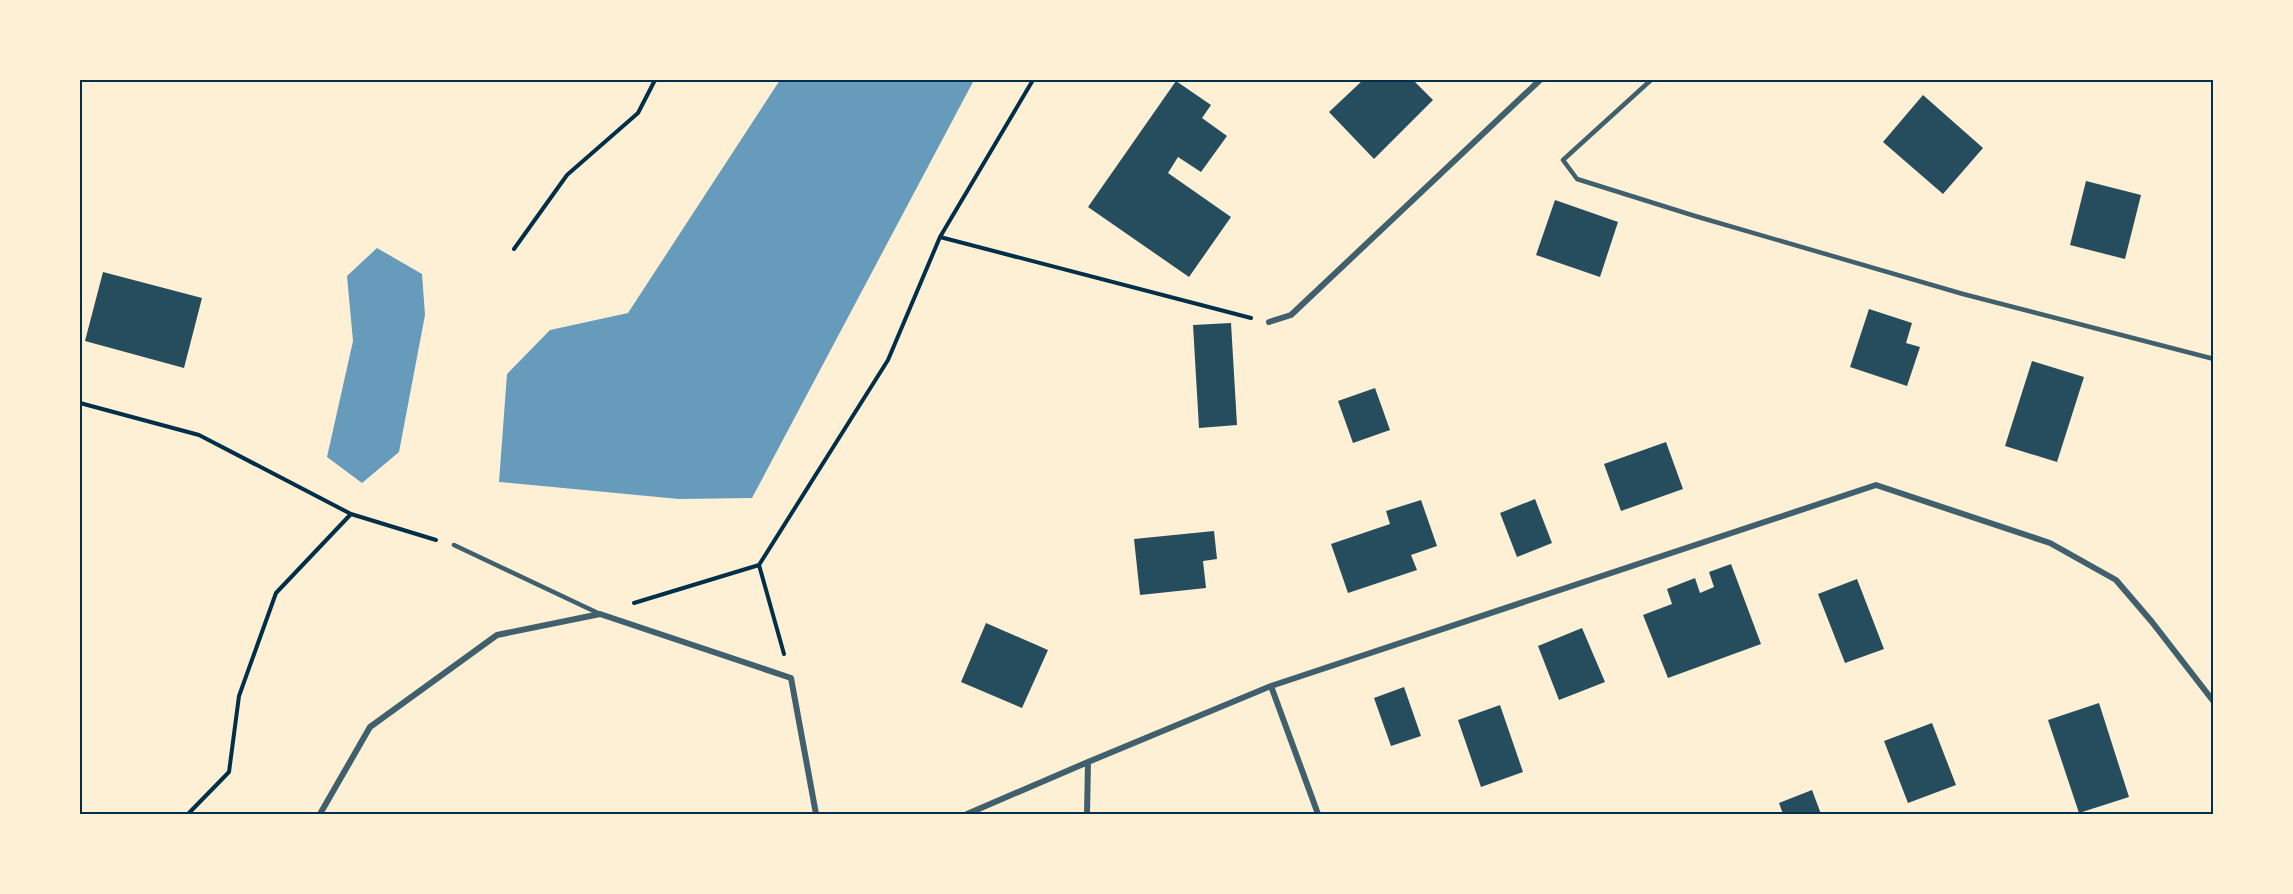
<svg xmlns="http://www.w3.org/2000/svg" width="2293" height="894" viewBox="0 0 2293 894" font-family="'Noto Sans',sans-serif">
<rect width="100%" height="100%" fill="#fdf0d5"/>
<path fill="#669bbc" d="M780,80H974L752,498L679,499L499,482L507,374L550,330L628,313Z
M377,248L422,274L425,315L399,452L362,483L327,457L353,341L347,276Z"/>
<path fill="#264d5e" d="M1363,80H1413L1433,100L1374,159L1329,112Z
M1176,81L1211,105L1202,118L1227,136L1201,172L1178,157L1168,173L1231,217L1189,277L1088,207Z
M1923,95L1983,148L1943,194L1883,142Z
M2086,181L2141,195L2125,259L2070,245Z
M1555,200L1618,222L1600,277L1536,255Z
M103,272L202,298L184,368L85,341Z
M1869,309L1912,323L1906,343L1920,347L1907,386L1850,367Z
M1231,323L1237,425L1199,428L1193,325Z
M2032,361L2084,377L2057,462L2005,446Z
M1375,388L1390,430L1353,443L1338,401Z
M1666,442L1683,489L1621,511L1604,464Z
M1535,499L1552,543L1517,557L1500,513Z
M1421,500L1437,546L1411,555L1417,570L1348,593L1331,544L1390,524L1386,511Z
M1214,531L1217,559L1203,561L1206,588L1140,595L1134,539Z
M1731,564L1761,644L1668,678L1643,615L1672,604L1667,589L1695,578L1700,593L1714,587L1709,572Z
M1857,579L1884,649L1845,663L1818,594Z
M986,623L1048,650L1022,708L961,682Z
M1582,628L1605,682L1559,700L1538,646Z
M1404,687L1421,736L1391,746L1374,698Z
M2099,703L2129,797L2079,813L2048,720Z
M1500,705L1523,772L1481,787L1458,720Z
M1932,723L1956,785L1908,803L1884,741Z
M1812,790L1821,814H1783L1779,803Z"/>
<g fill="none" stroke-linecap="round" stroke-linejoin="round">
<path stroke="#003049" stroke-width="4" d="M940,237L1251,318
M514,249L567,175L638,113L655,80
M80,403L199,435L351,514L436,540
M634,603L759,565
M784,654L759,565L888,360L940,237L1033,80
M188,814L229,772L239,696L276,593L351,514"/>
<path stroke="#3f606c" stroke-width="4.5" d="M1651,80L1563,160L1577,179L1695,216L1963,294L2214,359
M454,545L600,614"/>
<path stroke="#3f606c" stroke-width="6" d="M1269,322L1291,315L1540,80
M1271,686L1318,814
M320,814L370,727L497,635L600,614L791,678L816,814
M967,814L1088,762L1271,686L1876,485L2050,543L2116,580L2152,622L2214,702
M1087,814L1088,762"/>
</g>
<rect width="2293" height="894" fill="none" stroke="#fdf0d5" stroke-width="162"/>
<rect x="81" y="81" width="2131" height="732" fill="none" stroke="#003049" stroke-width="2"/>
</svg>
